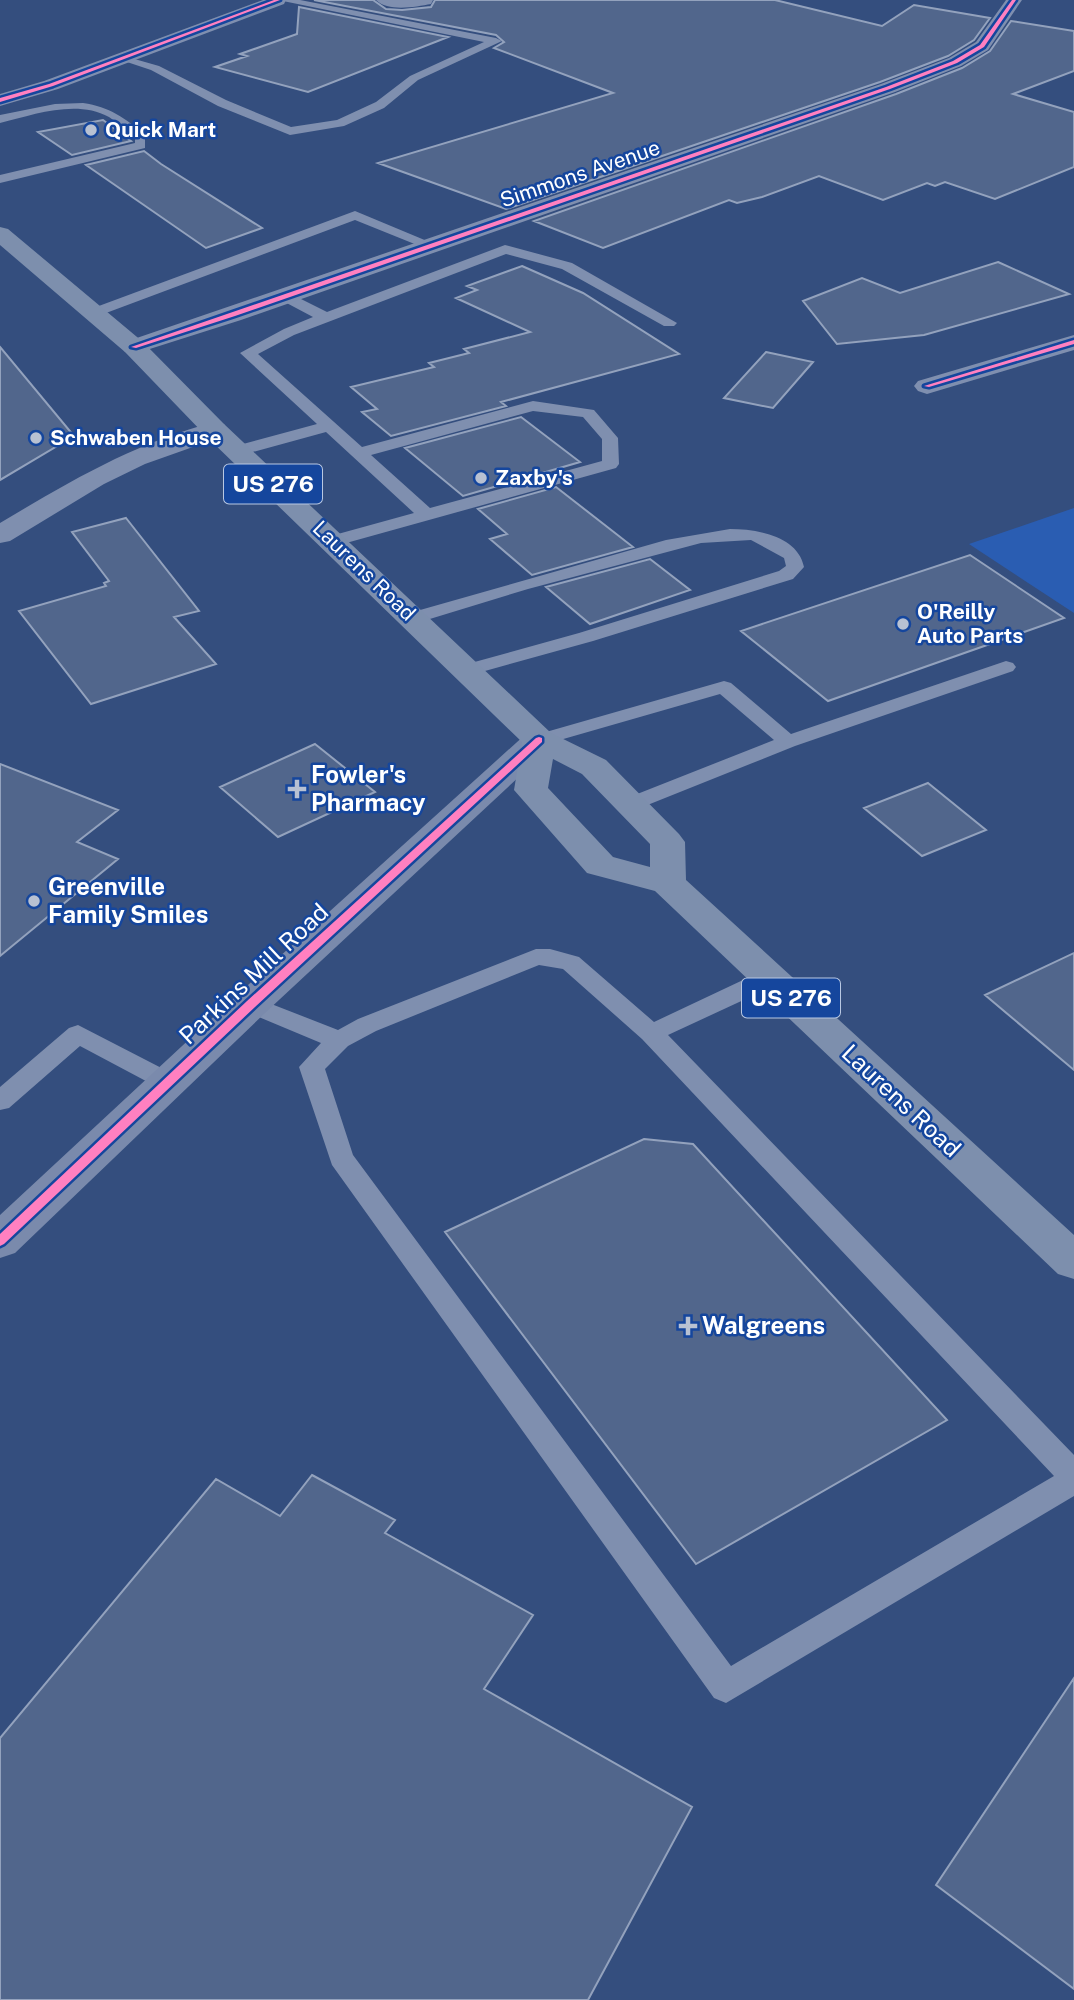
<svg xmlns="http://www.w3.org/2000/svg" width="1074" height="2000" viewBox="0 0 1074 2000" font-family="'Public Sans',sans-serif">
<rect width="100%" height="100%" fill="#344e7e"/>
<path fill="#2a5db2" d="M1074,508V613L969,544Z"/>
<path fill="#51668c" stroke="#93a2bd" stroke-width="2" d="M314,0H373L386,9L402,10L431,7L435,0H775L882,26L914,5L990,18L974,40L948,56L880,82L506,209L378,163L613,93L494,48L504,42L496,35Z
M299,7L448,37L308,92L215,67L247,56L240,54L297,34Z
M1011,21L1074,31V71L1013,94L1074,112V167L995,199L945,182L935,186L927,183L883,200L819,176L762,197L737,203L729,200L603,248L534,221L896,94L962,68L990,51Z
M103,120L131,141L72,155L38,132Z
M144,151L161,164L262,228L206,248L86,165Z
M998,262L1069,294L924,335L837,344L803,301L862,278L900,293Z
M522,266L583,293L679,354L501,402L506,406L391,436L362,412L377,409L351,387L434,367L429,363L469,353L464,349L530,332L456,298L477,290L467,286Z
M0,347L74,436L0,480Z
M766,352L813,362L773,408L724,398Z
M521,417L580,462L463,496L405,448Z
M556,487L633,547L532,575L490,539L507,534L478,509Z
M126,518L199,611L174,617L216,664L91,704L19,611L106,586L104,583L109,581L72,532Z
M970,555L1064,618L828,701L741,631Z
M650,559L690,590L590,624L546,587Z
M315,744L375,792L278,837L220,787Z
M0,764L118,810L77,842L118,859L0,956Z
M928,783L986,830L922,856L864,808Z
M1074,953V1070L985,995Z
M644,1139L693,1144L947,1420L696,1564L445,1232Z
M312,1475L395,1520L385,1533L533,1615L484,1689L692,1807L588,2000H0V1738L216,1479L280,1516Z
M1074,1678V1989L936,1885Z"/>
<g fill="none" stroke-linecap="round" stroke-linejoin="round">
<path fill="#7f8faf" fill-rule="evenodd" d="M278,0H300L496,38L502,41L418,80L384,108L344,126L290,135L218,106L151,70L118,59L124,56L159,66L226,100L291,127L337,120L376,102L410,76L484,42Z
M83,103C110,107 124,118 145,134V148L0,183V175L135,143V138C126,131 118,123 109,117C76,99 33,115 0,123V115L55,104Z
M355,211L439,246L437,249H427L355,220L98,316L93,317L86,313L88,310Z
M505,245L572,263L677,323L674,326H664L562,269L506,254L294,335L258,354L362,447L533,401L594,410L618,438L619,464L616,468L339,545H327L324,541L327,537L414,513L326,432L238,456L232,455L230,451L232,447L317,424L240,353L284,329L313,317L281,300L279,297L281,294H291L327,312ZM533,411L583,417L602,439V461L430,508L371,455Z
M730,529C757,529 798,536 804,567L793,579L593,641L467,676L460,674L457,670L460,666L579,633L779,571L786,566L784,558L751,540L701,543L528,589L420,622H406L403,618L406,614L666,540Z
M1006,661L1013,663L1016,667L1013,671L795,746L630,812L622,810L619,805L622,800L774,740L720,694L539,746L532,744L529,740L532,736L724,681L731,683L791,734Z
M536,949H550L579,957L654,1022L760,972L769,970L778,972L781,978L778,984L668,1035L1074,1455V1496L726,1703L714,1698L332,1165L299,1067L321,1043L242,1010L239,1004L242,998L251,996L338,1030L358,1019ZM539,965L563,969L642,1039L1054,1476L731,1666L353,1155L325,1069L348,1046L376,1031Z
M78,1025L177,1076L181,1082L177,1088L168,1091L159,1088L80,1046L9,1108L0,1110V1087L69,1028Z"/>
<path fill="#7f8faf" fill-rule="evenodd" d="M263,0H286L284,4L58,89L0,106V94L44,81Z
M376,0H433L431,4C415,7 388,12 376,0Z
M1006,0H1022L988,50L961,66L895,92L241,320L134,354L125,352L122,347L125,342L881,84L949,58L976,42Z
M1074,335V350L927,394L918,391L914,386L918,381Z
M215,422L224,424L228,430L224,436L145,464L104,484L10,541L0,543V523C69,482 136,442 215,422Z"/>
<path fill="#7a8aac" fill-rule="evenodd" d="M539,730L551,733L555,740L551,747L265,1013L15,1253L0,1258V1215L237,995L527,733Z"/>
<path fill="#7d8fad" fill-rule="evenodd" d="M0,227L8,229L143,342L224,424L551,733L606,760L679,834L685,842L686,880L1074,1235V1279L1058,1274L655,891L587,873L514,790L522,742L206,436L125,352L0,245ZM553,759L582,774L650,844V867L613,857L548,788Z"/>
<g stroke="#15469d" stroke-width="5">
<path id="cycleway" d="M274,0H280L53,86L0,102V98L49,84Z
M1012,0H1016L984,47L957,63L890,89L235,316L136,348L131,347L886,87L953,61L980,45Z
M1074,340V344L929,387L924,386Z
M539,737L542,738V742L255,1007L4,1244L0,1246V1234L247,1001L536,738Z"/>
</g>
<use href="#cycleway" fill="#ff80c0" fill-rule="evenodd"/>
</g>
<g fill="#b8c1d2" stroke="#15469d" stroke-width="2.5">
<circle cx="91" cy="130" r="7"/>
<circle cx="36" cy="438" r="7"/>
<circle cx="481" cy="478" r="7"/>
<circle cx="903" cy="624" r="7"/>
<path d="M293.5 778.5h7v7h7v7h-7v7h-7v-7h-7v-7h7z"/>
<circle cx="34" cy="901" r="7"/>
<path d="M684.5 1315.5h7v7h7v7h-7v7h-7v-7h-7v-7h7z"/>
</g>
<g text-anchor="middle" stroke-width="5" stroke-linejoin="round" paint-order="stroke">
<g font-size="21" font-weight="bold" fill="#fff" stroke="#15469d" text-anchor="start">
<text x="105" y="137">Quick Mart</text>
<text x="50" y="445">Schwaben House</text>
<text x="495" y="485">Zaxby's</text>
<text x="917" y="619">O'Reilly<tspan x="917" dy="24">Auto Parts</tspan></text>
</g>
<g font-size="21" fill="#fff" stroke="#15469d">
<text transform="translate(580 174) rotate(-19)" y="7">Simmons Avenue</text>
<text transform="translate(364 571) rotate(44)" y="7">Laurens Road</text>
</g>
<g fill="#15469d" stroke="#b9c8e2" stroke-width="2">
<rect x="224" y="464.5" width="98" height="39" rx="5"/>
<rect x="742" y="978.5" width="98" height="39" rx="5"/>
</g>
<g font-size="23" font-weight="bold" fill="#fff">
<text x="273" y="492">US 276</text>
<text x="791" y="1006">US 276</text>
</g>
<g font-size="24" font-weight="bold" fill="#fff" stroke="#15469d" text-anchor="start">
<text x="311" y="783">Fowler's<tspan x="311" dy="28">Pharmacy</tspan></text>
<text x="48" y="895">Greenville<tspan x="48" dy="28">Family Smiles</tspan></text>
<text x="702" y="1334">Walgreens</text>
</g>
<g font-size="24" fill="#fff" stroke="#15469d">
<text transform="translate(254 974) rotate(-43)" y="8">Parkins Mill Road</text>
<text transform="translate(901 1101) rotate(43)" y="8">Laurens Road</text>
</g>
</g>
</svg>
